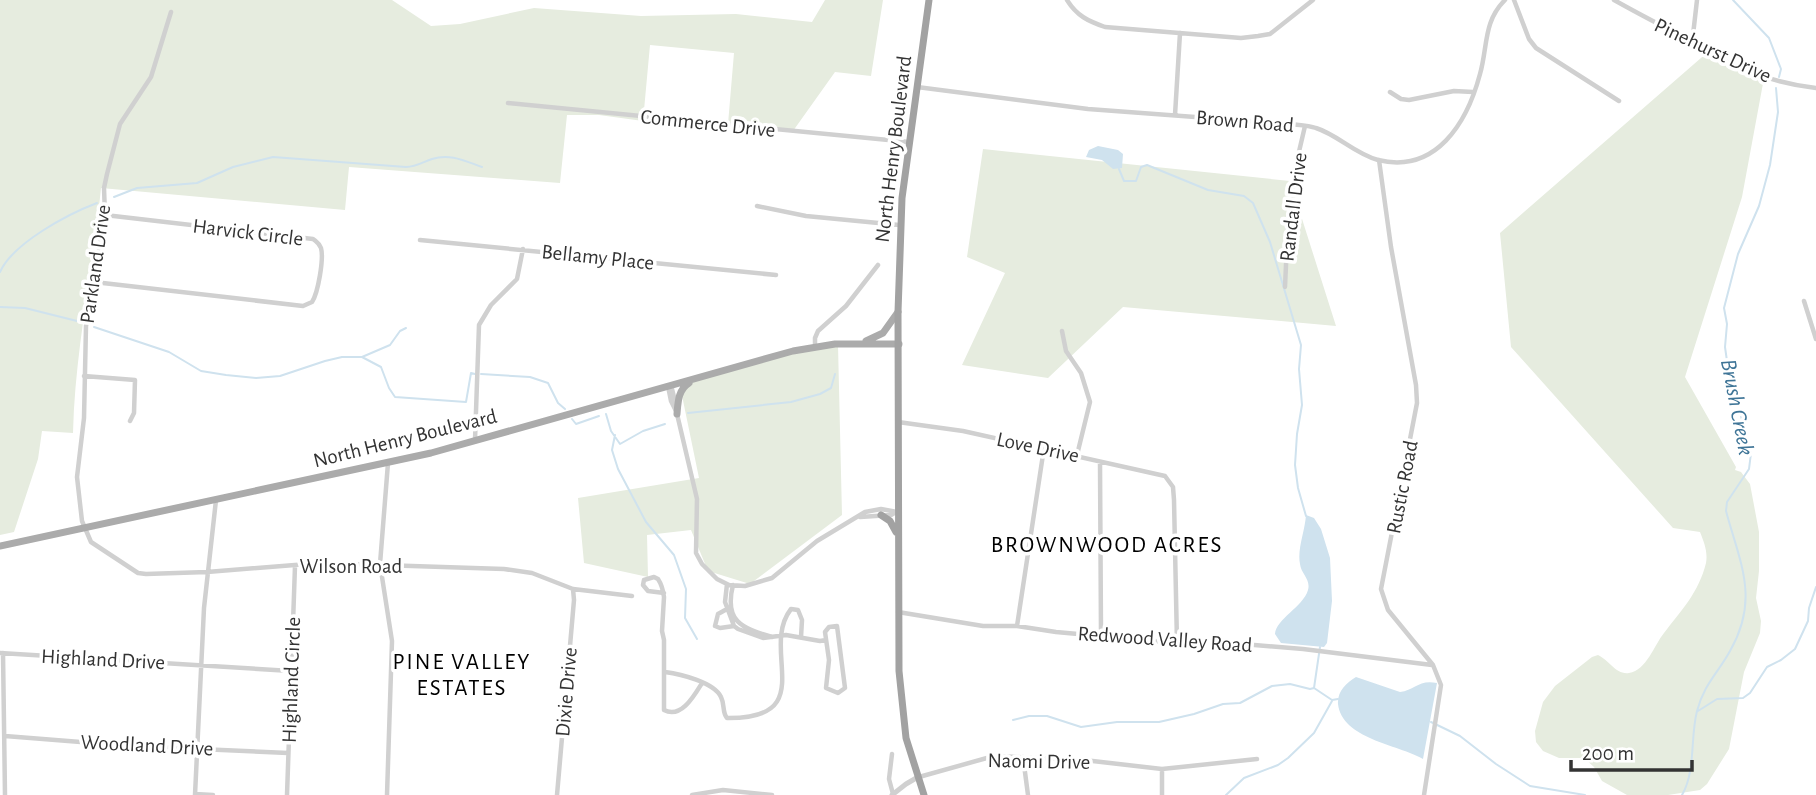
<svg xmlns="http://www.w3.org/2000/svg" width="1816" height="795" viewBox="0 0 1816 795" font-family="'Alegreya Sans',sans-serif">
<rect width="100%" height="100%" fill="#fff"/>
<path fill="#e6ecdf" d="M0,0H392L431,26L460,24L534,8L641,16L736,14L812,22L825,0H883L871,76L835,72L793,131L728,124L734,53L650,45L643,121L599,115H567L560,183L349,167L345,210L101,188C93,270 75,350 73,433L42,431L38,459L14,532L0,535Z
M1709,51L1764,78L1742,197L1685,377L1736,467L1735,470L1741,472L1750,484L1759,532V571L1756,598L1761,621L1760,633L1744,672L1729,749L1707,784L1700,790L1668,795H1627L1602,781L1594,767L1584,758H1559L1543,751L1536,742L1535,731L1543,702L1555,686L1592,657L1598,655C1609,660 1616,675 1629,673C1647,670 1654,645 1664,633C1681,611 1699,592 1706,563C1708,552 1704,542 1700,532L1673,528L1511,347L1500,233Z
M983,149L1290,181L1336,326L1123,307L1048,378L962,365L1005,273L967,257Z
M838,345L842,515L750,584L708,571L691,530L647,535L648,577L584,563L578,498L699,478L679,381L776,356Z"/>
<path fill="#cfe2ee" d="M1098,146L1118,150L1123,154L1122,168L1113,169L1102,160L1086,157L1089,150Z
M1306,515L1314,518L1321,529L1330,558L1332,601L1327,643L1324,647L1281,643L1275,634C1276,619 1303,607 1308,590C1311,579 1301,574 1300,564C1297,549 1305,531 1306,515Z
M1356,677L1400,692C1415,690 1419,679 1437,683L1423,759C1397,744 1342,739 1338,704C1337,692 1346,683 1356,677Z"/>
<g fill="none" stroke-linecap="round" stroke-linejoin="round">
<path stroke="#cfe2ee" stroke-width="2" d="M1733,0L1769,38L1781,69L1779,77
M1119,169L1124,181H1136L1141,167L1147,165L1208,190L1244,196L1253,203L1270,242L1301,345L1299,369L1302,405L1297,434L1295,465L1298,488L1306,516
M114,197L137,188L197,183L233,167L273,157L406,167C416,167 423,162 432,159C450,153 465,161 482,167
M0,272C13,243 68,214 97,203
M0,307L25,308L77,321
M94,327L169,352L201,371L226,375L256,378L280,376L325,361L342,357H362L381,367L389,388L395,397L466,402L471,373L475,374
M362,357L390,345L400,331L406,328
M481,374L530,377L548,383L558,403L565,409
M688,413L791,402L820,394L831,388L835,374
M606,414L611,431L620,444L643,431L665,424
M572,419L576,424L599,416
M615,435L612,450L618,469L646,522L674,555L686,589L685,618L697,639
M1314,688L1320,647
M1698,711L1717,699L1743,698L1750,693L1767,667L1781,660L1795,649L1808,621L1809,608L1816,587
M1013,720L1029,716H1047L1081,727L1117,722H1159L1194,714L1223,704L1240,703L1272,686L1290,684L1310,689L1314,688L1332,700L1338,699
M1431,722L1460,736L1496,764L1530,786L1585,795
M1226,795L1244,778L1278,765L1288,758L1314,733L1332,701
M1682,795C1696,771 1690,738 1697,711C1704,684 1718,673 1730,651C1760,599 1740,563 1726,511L1727,502L1749,469L1751,453L1728,368L1725,347L1727,324L1724,308L1738,254L1759,206L1770,165L1778,112L1776,88"/>
<path stroke="#d0d0d0" stroke-width="4.5" d="M1067,0C1077,16 1088,21 1105,27L1241,38L1258,36L1270,34L1313,0
M1514,0L1529,39L1536,48L1619,101
M1614,0C1641,15 1668,30 1696,42C1706,46 1714,55 1723,60C1753,75 1782,84 1816,88
M171,12L151,77L120,124L107,174L104,188L105,215L86,326L84,418L77,477L82,521L91,542L138,573L146,574L207,572L320,563L504,569L532,573L573,589L632,596
M1691,40L1693,35L1697,0
M917,87L1088,109L1290,124C1298,125 1308,125 1316,128C1338,135 1355,154 1378,160C1436,174 1467,123 1480,74C1488,46 1483,22 1505,0
M1390,92L1401,99L1409,100L1454,91L1473,92
M508,103L909,142
M1175,115L1180,33
M1379,160L1391,247L1416,385L1417,403L1381,589L1388,610L1433,665L1441,685L1424,795
M757,206L806,216L899,225
M420,240L776,275
M94,282L303,306L312,302C318,293 324,259 321,248C319,243 318,243 313,239L105,215
M1285,287L1288,221L1294,173L1305,126
M1804,301L1816,339
M1062,331L1066,351L1081,373L1090,402L1077,455
M815,347V338L818,331L846,306L878,265
M84,376L135,380L134,413L130,421
M671,385L676,405
M668,386L671,401L677,413
M677,414L697,499L696,553L702,564L717,579L729,585L745,586L772,578L817,541L865,512L881,509L897,512
M898,422L963,431L1165,476L1173,487L1174,500L1177,643
M475,440L479,325L491,305L517,279L523,249
M1100,462L1101,635
M860,517L891,515L896,512
M727,584L725,602L734,626L738,629L763,638L786,635L820,641L826,640
M733,585C724,621 741,628 772,637
M664,593L648,591L643,585L644,580L654,577L658,579C662,585 663,589 664,597L662,631L664,640V710C681,719 694,696 702,683
M727,609L718,614L715,626L720,628L734,626
M898,612L983,626H1017L1056,632L1177,643L1207,641L1303,649L1432,665
M837,626L845,688L838,693L826,688L829,660L825,632L829,627Z
M1017,626L1044,448
M0,653L291,671
M3,653L5,795
M665,672C680,674 714,682 721,697C725,705 722,712 727,718C821,719 759,650 791,609L798,610L802,620L801,637
M5,736L131,746L288,753
M892,754L889,779L893,794
M1023,757L1028,795
M919,777L994,756L1084,760L1162,769L1257,759
M195,794L213,795
M195,795L204,608L216,500
M287,795L295,566
M387,795L392,641L380,564L388,463
M557,795L574,600L573,589
M692,795L723,790L772,795
M1162,795V769"/>
<path stroke="#d0d0d0" stroke-width="5" d="M892,795L906,784L918,777"/>
<path stroke="#ababab" stroke-width="7" d="M866,341L883,333L898,312
M677,414C678,402 678,390 689,383
M0,546L431,453L793,351L835,344H899"/>
<path stroke="#a2a2a2" stroke-width="7" d="M881,515L890,521L896,532
M924,795L906,738L899,671L898,312L902,198L929,0"/>
</g>
<g text-anchor="middle" stroke-width="7" stroke-linejoin="round" paint-order="stroke">
<g font-size="21" fill="#333" stroke="#fff">
<text transform="translate(1713 50) rotate(25)" y="7">Pinehurst Drive</text>
<text transform="translate(1245 121) rotate(5)" y="7">Brown Road</text>
<text transform="translate(708 123) rotate(6)" y="7">Commerce Drive</text>
<text transform="translate(893 149) rotate(-83)" y="7">North Henry Boulevard</text>
<text transform="translate(1293 207) rotate(-83)" y="7">Randall Drive</text>
<text transform="translate(248 232) rotate(7)" y="7">Harvick Circle</text>
<text transform="translate(598 257) rotate(6)" y="7">Bellamy Place</text>
<text transform="translate(95 264) rotate(-82)" y="7">Parkland Drive</text>
<text transform="translate(405 438) rotate(-14)" y="7">North Henry Boulevard</text>
<text transform="translate(1038 447) rotate(12)" y="7">Love Drive</text>
<text transform="translate(1402 487) rotate(-79)" y="7">Rustic Road</text>
<text x="351" y="573">Wilson Road</text>
<text transform="translate(1165 639) rotate(4)" y="7">Redwood Valley Road</text>
<text transform="translate(103 659) rotate(3)" y="7">Highland Drive</text>
<text transform="translate(291 680) rotate(-88)" y="7">Highland Circle</text>
<text transform="translate(566 692) rotate(-85)" y="7">Dixie Drive</text>
<text transform="translate(147 745) rotate(3)" y="7">Woodland Drive</text>
<text transform="translate(1039 761) rotate(1)" y="7">Naomi Drive</text>
</g>
<g font-size="23" font-style="italic" fill="#3f7597" stroke="#fff">
<text transform="translate(1738 407) rotate(79)" y="8">Brush Creek</text>
</g>
<g font-size="23" letter-spacing="2" fill="#000" stroke="#fff">
<text x="1107" y="552">BROWNWOOD ACRES</text>
<text x="462" y="669">PINE VALLEY<tspan x="462" dy="26">ESTATES</tspan></text>
</g>
</g>
<path d="M1571 760v10h121v-10" fill="none" stroke="#333333" stroke-width="3.5"/>
<text x="1582" y="760" font-size="21" fill="#333333" stroke="#ffffff" stroke-width="5" paint-order="stroke">200 m</text>
</svg>
